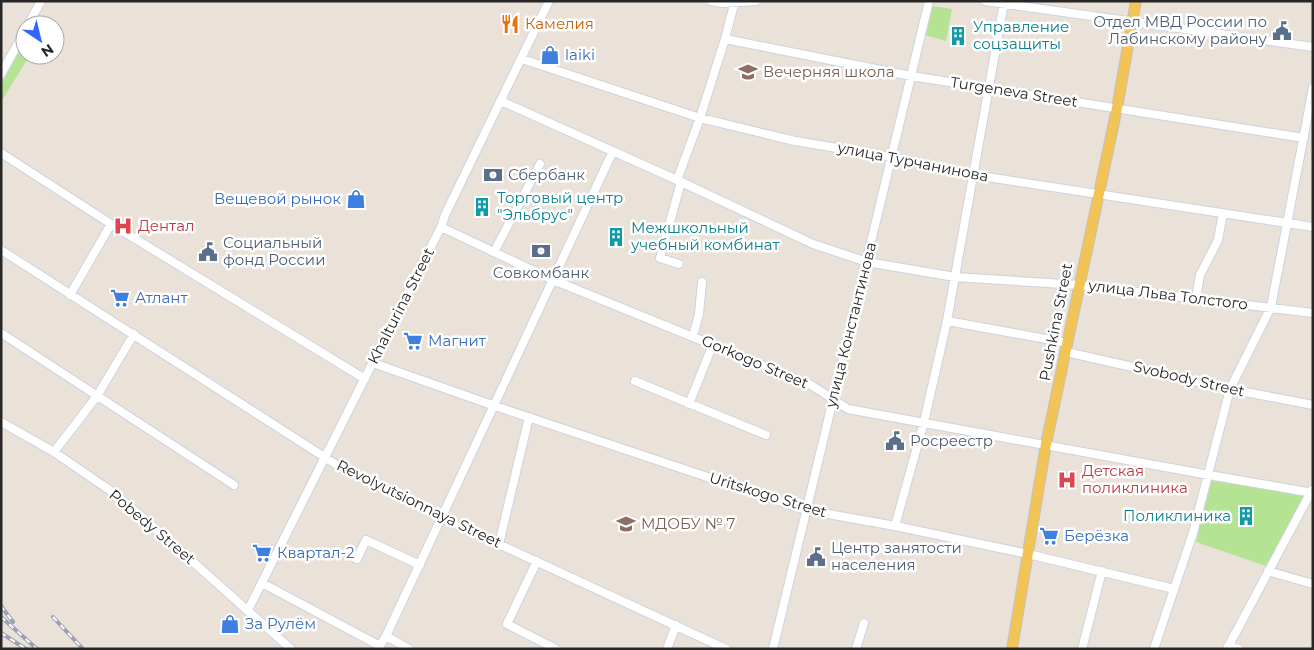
<svg xmlns="http://www.w3.org/2000/svg" width="1314" height="650" viewBox="0 0 1314 650" font-family="Montserrat,sans-serif">
<rect width="100%" height="100%" fill="#eae1d8"/>
<path fill="#b3e393" d="M932,6L952,9L946,41L925,35Z
M25,41V55H30L1,102V85Z
M1212,478L1307,494L1266,566L1196,542Z"/>
<g fill="none" stroke-linecap="round" stroke-linejoin="round">
<g stroke="#cdd3e1" stroke-width="10">
<path id="minor" d="M711,1L723,3L756,1
M985,1L1313,47
M28,25L41,1
M725,39L911,76L1304,138
M522,59L700,118L795,141L891,157L974,175L1313,227
M1,74L25,31
M501,101L677,180L813,244L867,262L955,277L1079,285L1313,313
M1,153L111,224L365,379
M677,180L700,118L725,39L735,1
M441,227L553,280L811,385L848,409L1209,475L1313,493
M1,250L340,467L442,518L726,649
M494,252L540,164
M679,264L660,258L681,182
M70,295L111,224
M1196,298L1200,275L1218,240L1223,213
M947,321L1068,343
M1,333L234,485
M693,336L699,314L702,282
M1066,352L1230,389L1313,405
M373,363L495,406L806,510L895,526L1028,554L1174,589
M635,381L766,435
M689,404L713,344
M1,422L54,452L111,491L148,522L291,649
M54,452L97,396L134,334
M895,526L924,422L947,321L1004,3
M499,544L529,417
M350,555L357,559L366,540L420,565
M537,561L507,624L556,649
M1268,571L1313,584
M262,583L380,646
M248,610L441,227L445,215L549,1
M386,636L409,649
M1228,646L1239,649
M378,649L386,636L613,151
M667,649L676,625
M773,649L929,1
M856,649L864,623
M1082,649L1102,571
M1154,649L1193,533L1230,389L1271,307L1313,88
M1227,649L1312,490"/>
</g>
<g stroke="#c3c3c3" stroke-width="12">
<path id="major" d="M1012,649L1046,444L1117,108L1136,1"/>
</g>
<use href="#minor" stroke="#fff" stroke-width="8"/>
<use href="#major" stroke="#f2c355" stroke-width="10"/>
<g stroke="#9ba0b2" stroke-width="4">
<path id="rail" d="M1,606L13,622
M1,617L37,649
M53,617L83,649
M1,633L26,649"/>
</g>
<use href="#rail" stroke="#fff" stroke-width="2" stroke-dasharray="5.5" stroke-linecap="butt"/>
</g>
<defs>
<g id="restaurant-bare" transform="scale(1.5)"><path d="M-5-6h1v4h1v-4h1v4h1v-4h1v5L-1.5 .5V6h-2V.5L-5-1ZM5-6V6H3V1.5H1.5Q1.5-4 5-6Z" fill="#e8710a" stroke="#fff" stroke-width="2.5" paint-order="stroke"/></g>
<g id="civic-bare" transform="scale(1.5)"><path d="M-.6-6.5H3V-4.5H.6V-3L4-1V1h2V6H-6V1h2V-1L-.6-3ZM-1.2 2.5V6h2.4V2.5Z" fill="#5c6f8a" stroke="#fff" stroke-width="2.5" paint-order="stroke"/></g>
<g id="building-bare" transform="scale(1.5)"><path d="M-4-6H4V6H1V3H-1V6H-4ZM-2.5-4.3h1.7v1.8h-1.7ZM.8-4.3h1.7v1.8H.8ZM-2.5-1h1.7V.8h-1.7ZM.8-1h1.7V.8H.8Z" fill="#0f9aa8" stroke="#fff" stroke-width="2.5" paint-order="stroke"/></g>
<g id="shop-bare" transform="scale(1.5)"><path d="M-5-2.5h2.3a2.7 3.5 0 0 1 5.4 0H5L5.5 6h-11ZM-1.5-2.5h3a1.5 2.3 0 0 0-3 0Z" fill="#3f7fe0" stroke="#fff" stroke-width="2.5" paint-order="stroke"/></g>
<g id="school-bare" transform="scale(1.5)"><path d="M0-5L7-2L0 1L-7-2ZM-4 1L0 2.5L4 1V4Q0 6-4 4Z" fill="#8d6e63" stroke="#fff" stroke-width="2.5" paint-order="stroke"/></g>
<g id="bank-bare" transform="scale(1.5)"><path d="M-6-4H6V4H-6ZM0-2.3a2.3 2.3 0 1 0 0 4.6a2.3 2.3 0 1 0 0-4.6Z" fill="#5c6f8a" stroke="#fff" stroke-width="2.5" paint-order="stroke"/></g>
<g id="hospital-bare" transform="scale(1.5)"><path d="M-5-5h3v3.5h4V-5h3V5h-3V1.5h-4V5h-3Z" fill="#e0444e" stroke="#fff" stroke-width="2.5" paint-order="stroke"/></g>
<g id="supermarket-bare" transform="scale(1.5)"><path d="M-6-5.5h2.5l.6 2H6L4.5 2H-2.5L-4.4-4H-6ZM-1.5 3.2a1.3 1.3 0 1 0 .1 0ZM3 3.2a1.3 1.3 0 1 0 .1 0Z" fill="#3f7fe0" stroke="#fff" stroke-width="2.5" paint-order="stroke"/></g>
</defs>
<g fill-rule="evenodd">
<use href="#restaurant-bare" x="510" y="24"/>
<use href="#civic-bare" x="1282" y="31"/>
<use href="#building-bare" x="958" y="36"/>
<use href="#shop-bare" x="550" y="55"/>
<use href="#school-bare" x="748" y="72"/>
<use href="#bank-bare" x="493" y="175"/>
<use href="#shop-bare" x="356" y="199"/>
<use href="#building-bare" x="482" y="207"/>
<use href="#hospital-bare" x="123" y="226"/>
<use href="#building-bare" x="616" y="237"/>
<use href="#bank-bare" x="541" y="251"/>
<use href="#civic-bare" x="208" y="252"/>
<use href="#supermarket-bare" x="120" y="298"/>
<use href="#supermarket-bare" x="413" y="341"/>
<use href="#civic-bare" x="895" y="441"/>
<use href="#hospital-bare" x="1067" y="480"/>
<use href="#building-bare" x="1246" y="516"/>
<use href="#school-bare" x="626" y="524"/>
<use href="#supermarket-bare" x="1049" y="536"/>
<use href="#supermarket-bare" x="262" y="553"/>
<use href="#civic-bare" x="816" y="557"/>
<use href="#shop-bare" x="230" y="624"/>
</g>
<g text-anchor="middle" stroke-width="5" stroke-linejoin="round" paint-order="stroke">
<g font-size="15" fill="#4e5e75" stroke="#fff" text-anchor="start">
<text x="1267" y="27" text-anchor="end">Отдел МВД России по<tspan x="1267" dy="17">Лабинскому району</tspan></text>
<text x="508" y="180">Сбербанк</text>
<text x="223" y="248">Социальный<tspan x="223" dy="17">фонд России</tspan></text>
<text x="541" y="278" text-anchor="middle">Совкомбанк</text>
<text x="910" y="446">Росреестр</text>
<text x="831" y="553">Центр занятости<tspan x="831" dy="17">населения</tspan></text>
</g>
<g font-size="15" fill="#c56008" stroke="#fff" text-anchor="start">
<text x="525" y="29">Камелия</text>
</g>
<g font-size="15" fill="#0d838f" stroke="#fff" text-anchor="start">
<text x="973" y="32">Управление<tspan x="973" dy="17">соцзащиты</tspan></text>
<text x="497" y="203">Торговый центр<tspan x="497" dy="17">"Эльбрус"</tspan></text>
<text x="631" y="233">Межшкольный<tspan x="631" dy="17">учебный комбинат</tspan></text>
<text x="1231" y="521" text-anchor="end">Поликлиника</text>
</g>
<g font-size="15" fill="#366cbe" stroke="#fff" text-anchor="start">
<text x="565" y="60">laiki</text>
<text x="341" y="204" text-anchor="end">Вещевой рынок</text>
<text x="135" y="303">Атлант</text>
<text x="428" y="346">Магнит</text>
<text x="1064" y="541">Берёзка</text>
<text x="277" y="558">Квартал-2</text>
<text x="245" y="629">За Рулём</text>
</g>
<g font-size="15" fill="#785e54" stroke="#fff" text-anchor="start">
<text x="763" y="77">Вечерняя школа</text>
<text x="641" y="529">МДОБУ № 7</text>
</g>
<g font-size="15" fill="#272727" stroke="#fff">
<text transform="translate(1014 92) rotate(9)" y="5">Turgeneva Street</text>
<text transform="translate(913 162) rotate(11)" y="5">улица Турчанинова</text>
<text transform="translate(1168 295) rotate(7)" y="5">улица Льва Толстого</text>
<text transform="translate(401 306) rotate(-63)" y="5">Khalturina Street</text>
<text transform="translate(1056 322) rotate(-79)" y="5">Pushkina Street</text>
<text transform="translate(851 325) rotate(-76)" y="5">улица Константинова</text>
<text transform="translate(755 362) rotate(23)" y="5">Gorkogo Street</text>
<text transform="translate(1189 379) rotate(13)" y="5">Svobody Street</text>
<text transform="translate(768 495) rotate(17)" y="5">Uritskogo Street</text>
<text transform="translate(419 504) rotate(26)" y="5">Revolyutsionnaya Street</text>
<text transform="translate(152 527) rotate(40)" y="5">Pobedy Street</text>
</g>
<g font-size="15" fill="#be3a42" stroke="#fff" text-anchor="start">
<text x="138" y="231">Дентал</text>
<text x="1082" y="476">Детская<tspan x="1082" dy="17">поликлиника</tspan></text>
</g>
</g>
<rect width="1314" height="650" fill="none" stroke="#272727" stroke-width="5"/>
<g transform="translate(40 40) rotate(145)"><circle r="24" fill="#ffffff" stroke="#a9a9a9"/>
<path d="M0-4L9 19L0 12L-9 19Z" fill="#3366fc"/>
<text y="-8" font-size="14" font-weight="bold" text-anchor="middle" fill="#272727">N</text>
</g>
</svg>
